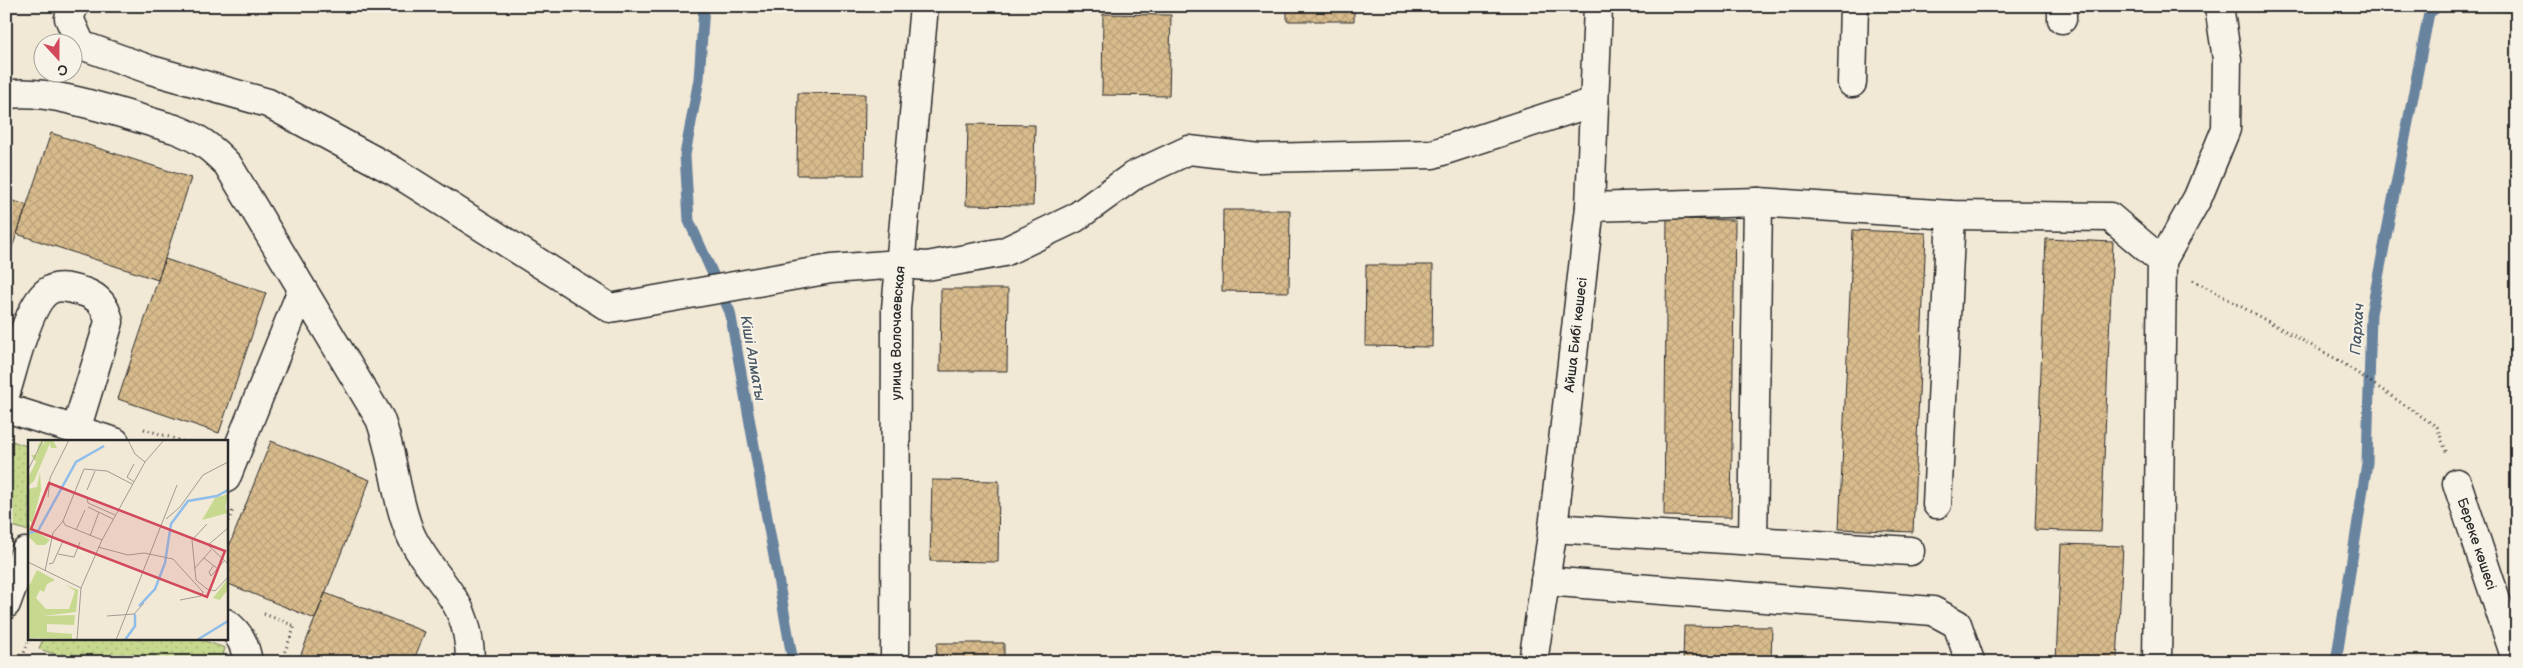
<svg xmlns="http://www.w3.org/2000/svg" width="2523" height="668" viewBox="0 0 2523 668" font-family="'Balsamiq Sans',sans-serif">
<defs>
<pattern id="forest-firs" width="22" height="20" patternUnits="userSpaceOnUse" patternTransform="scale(1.25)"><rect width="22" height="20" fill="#c6d98e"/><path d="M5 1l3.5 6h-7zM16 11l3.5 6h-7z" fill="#aaba7b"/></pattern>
<pattern id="park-dots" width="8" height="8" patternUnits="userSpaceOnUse" patternTransform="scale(1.25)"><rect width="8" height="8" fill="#c6d98e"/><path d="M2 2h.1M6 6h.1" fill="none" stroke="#aaba7b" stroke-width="1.8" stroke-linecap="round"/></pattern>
<pattern id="building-cross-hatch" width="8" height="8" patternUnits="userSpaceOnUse" patternTransform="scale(1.25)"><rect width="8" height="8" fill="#d9bc8d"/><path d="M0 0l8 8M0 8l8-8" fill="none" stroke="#baa27a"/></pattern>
</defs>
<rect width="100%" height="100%" fill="#f1e8d6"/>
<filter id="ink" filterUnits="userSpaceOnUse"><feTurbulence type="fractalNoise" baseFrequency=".02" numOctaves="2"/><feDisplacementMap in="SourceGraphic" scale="10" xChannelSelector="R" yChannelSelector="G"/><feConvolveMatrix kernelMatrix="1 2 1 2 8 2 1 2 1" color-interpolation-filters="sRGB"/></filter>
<g filter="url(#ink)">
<path fill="url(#forest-firs)" stroke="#78825c" d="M2457,6H2517V15L2515,13Z"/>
<path fill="url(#park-dots)" stroke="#78825c" d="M9,440L29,447V531L6,524V449Z
M43,639H199L225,648L221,662H78L39,649Z"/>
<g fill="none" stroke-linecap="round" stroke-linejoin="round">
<path stroke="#68839e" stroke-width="11" d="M704,6L699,79L685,155L689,221L730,312L793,662
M2336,662L2367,463L2371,314L2429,13L2439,6"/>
</g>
<path fill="url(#building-cross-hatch)" stroke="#2b2b2b" d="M1287,6H1354V21H1287Z
M1103,14L1171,15L1169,96L1102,95Z
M798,93L865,94L864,175H797Z
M968,124L1035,125L1033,206L966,205Z
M51,133L191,178L158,280L17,234Z
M6,199L27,205L6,265Z
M1223,210H1290L1289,292L1222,291Z
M1667,219L1735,220L1731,517L1664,516Z
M1853,230L1926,233L1913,532L1839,529Z
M2046,239L2113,242L2101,532L2035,530Z
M165,259L266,293L219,433L118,399Z
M1366,265H1433L1432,347L1365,346Z
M941,289H1008L1007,371H940Z
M271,441L370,480L315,619L226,583V554Z
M932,480L999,481L998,562L930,561Z
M2061,544L2123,546L2117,662H2056Z
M325,593L425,632L413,662H298Z
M1684,626L1772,627L1771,662H1683Z
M937,643H1004V662H936Z"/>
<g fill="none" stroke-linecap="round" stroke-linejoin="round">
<g stroke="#2b2b2b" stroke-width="31">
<g id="minor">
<path d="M74,6L69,18L81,45L151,70L268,103L394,171L610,308L831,269L900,264L927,266L1004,252L1075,218L1133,176L1189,150L1260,158L1433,154L1594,102"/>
<path d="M2062,19V6"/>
<path d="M1852,83L1854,6"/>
<path d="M6,95C47,86 131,117 175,129C197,137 211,147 228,165L380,419C394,456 395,497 410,533C422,562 450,587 461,613C468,629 470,645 470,662"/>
<path d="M1590,207L1758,202L1951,215L2110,217L2162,261L2157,662"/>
<path d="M2162,261L2198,197L2226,129L2227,59L2219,6"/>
<path d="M6,392C14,368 28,301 50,290C60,284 73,289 84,292C99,297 106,306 109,322L76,430"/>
<path d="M6,408L115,442"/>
<path d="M226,478L302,290"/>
<path id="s1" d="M2457,483L2517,662"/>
<path d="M1937,504L1951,215"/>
<path d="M1553,528L1910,551"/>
<path d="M1753,541L1758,202"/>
<path d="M1545,581L1933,611L1957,624L1970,661"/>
<path d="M6,604L25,552"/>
<path d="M226,623C240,633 245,645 248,662"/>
<path id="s2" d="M895,662L896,309L924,6"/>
<path id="s3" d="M1533,662L1553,528L1590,207L1598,6"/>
</g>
</g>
<path stroke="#2b2b2b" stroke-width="3" stroke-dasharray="1 4" stroke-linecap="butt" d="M2193,280L2338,360L2437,427L2447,454
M144,429L185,442
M226,526L233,510
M264,614L295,626L281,661
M21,662L29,639"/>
<use href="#minor" stroke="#f7f3e8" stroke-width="28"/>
</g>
</g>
<g text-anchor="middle" stroke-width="4" stroke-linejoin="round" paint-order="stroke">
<g font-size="14" fill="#2b2b2b" stroke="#f7f3e8">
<text dy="5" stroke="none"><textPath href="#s2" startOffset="329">улица Волочаевская</textPath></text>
<text dy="5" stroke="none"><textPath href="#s3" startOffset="330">Айша Бибі көшесі</textPath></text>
<text dy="5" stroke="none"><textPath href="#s1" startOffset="64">Береке көшесі</textPath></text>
</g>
<g font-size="15" font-style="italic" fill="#495764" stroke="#f7f3e8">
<text transform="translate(2357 329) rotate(-86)" y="5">Пархач</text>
<text transform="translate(753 358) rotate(80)" y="5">Кіші Алматы</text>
</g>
</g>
<g transform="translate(28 440)">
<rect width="200" height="200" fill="#f1e8d6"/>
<path d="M14,0L16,6V0H25L29,8H23L22,3L6,41L0,46V38L8,22L3,15H9L10,5ZM12,32L13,50L4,84L0,78V49L9,47ZM200,54L197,68L200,73L174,80L187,58ZM0,81L4,89L22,100L17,105H9L0,96ZM9,130L27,140L19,144L16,152L12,150L8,158L18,169H41L47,151L38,145L50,150L48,172L14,176L47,175L46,185L19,184V192L44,194V199L0,198V148ZM200,139V149L192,160L185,158Z" fill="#c6d98e"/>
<path fill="none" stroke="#90beea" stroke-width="2.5" d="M0,93L10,91L48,22L76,6M111,166L127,149L137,123L143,84L160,61L189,56L200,50M97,200L107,186V174M169,200L200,181"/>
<path fill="none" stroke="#a29c92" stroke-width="1" d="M100,0L107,14L117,22M106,24L99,37L106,42M0,30L15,0M59,50L67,31M20,57L22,38L41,0M59,58L60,63L87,75M60,67L85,79M138,79L152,67L175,35L200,22M179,84L164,100L168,140L179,149L187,151L200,137M200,88L180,105L200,124M48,90L57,70M62,96L71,72M74,100L37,85L35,81L56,29L79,31L104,44M70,107L100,115L116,113L145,119L175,152L173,156L152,160M30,114L46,117L52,102M176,118L190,129M0,122L53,148M21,124L25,123L35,101M186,125L181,132L183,136L196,121M166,129L183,110M17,131L25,93L35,81M79,176L106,174L116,163M0,199L18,200M49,200L53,148L74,100L117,22L136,0M88,200L149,45"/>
<path fill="#d1495b" fill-opacity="0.15" stroke="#d1495b" stroke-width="2.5" d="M21,43L197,111L179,157L3,89Z"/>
<rect width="200" height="200" fill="none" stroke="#2b2b2b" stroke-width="2.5"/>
</g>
<rect width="2523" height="668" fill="none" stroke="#f7f3e8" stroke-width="25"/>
<rect x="12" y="12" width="2498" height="643" fill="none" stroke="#2b2b2b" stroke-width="2" filter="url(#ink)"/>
<g transform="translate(58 58) rotate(159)"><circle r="24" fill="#f7f3e8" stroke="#a5a39c"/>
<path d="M0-4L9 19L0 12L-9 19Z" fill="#d1495b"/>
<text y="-8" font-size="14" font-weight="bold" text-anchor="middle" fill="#2b2b2b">С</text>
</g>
</svg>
